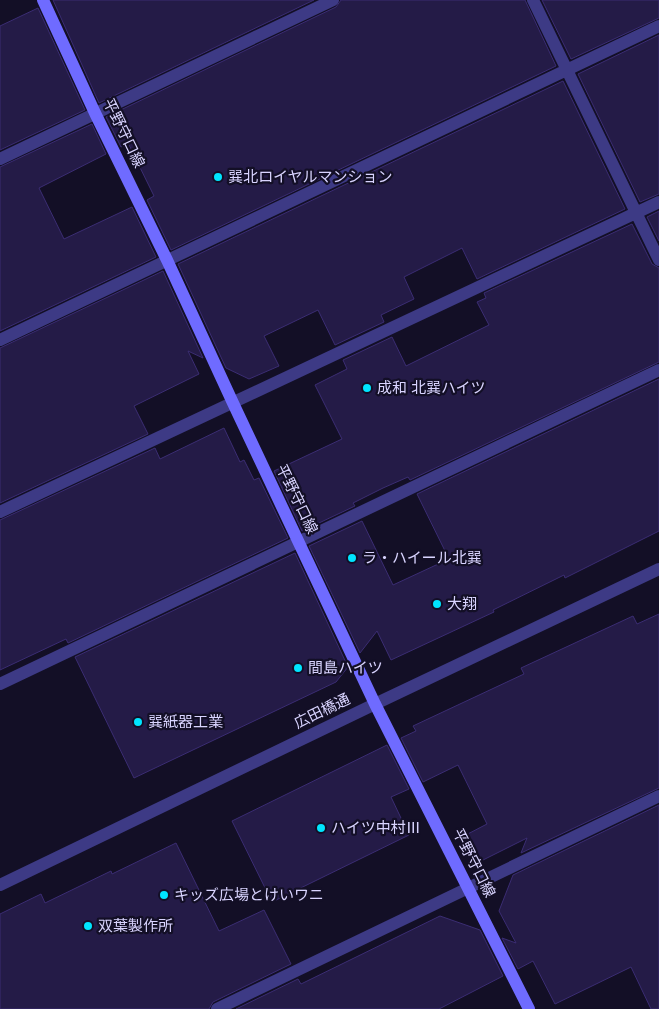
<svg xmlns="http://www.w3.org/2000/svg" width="659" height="1009" viewBox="0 0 659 1009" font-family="'Varela Round','Noto Sans JP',sans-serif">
<rect width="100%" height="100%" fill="#130f26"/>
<path fill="#241b47" stroke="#3b2d73" d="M53,0H314L99,103Z
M341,0H525L556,66L171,250L147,200L154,196L128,143L121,147L106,117L336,7Z
M542,0H659V18L571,59Z
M38,8L85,110L0,150V26Z
M659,35V194L640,202L578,74Z
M563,81L625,209L477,279L462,248L404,277L414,299L381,315L384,322L335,345L318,310L264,336L279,366L249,379L226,368L178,264Z
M92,124L106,154L39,188L64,239L132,207L156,257L0,331V167Z
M659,211V241L647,217Z
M632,224L652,264L659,268V362L410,480L408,477L383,488L353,503L355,506L302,531L274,471L342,439L315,385L347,369L343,360L392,337L406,366L489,325L477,302L486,298L484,293Z
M163,271L203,358L188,351L199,374L134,406L148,434L0,503V348Z
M659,379V531L565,578L564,575L493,610L494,612L391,660L377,631L360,653L309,546L362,521L393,585L449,559L417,494Z
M224,428L240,462L244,460L254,480L259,478L288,538L68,643L66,639L0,670V520L155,448L160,459Z
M295,553L348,667L336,682L134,778L75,657Z
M659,614V788L521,853L527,838L475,864L462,837L487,824L458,765L423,782L401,738L416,731L413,726L524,674L521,668L633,616L637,624Z
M387,745L409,789L391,797L409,835L272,902L232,821Z
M659,805V1009H651L631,967L555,1004L533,961L518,969L502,938L516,943L499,911L513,875Z
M176,843L219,931L264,910L291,964L213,1002L209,1009H0V914L41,894L45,903L111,871L112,874Z
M440,916L480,930L503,976L439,1009H236L298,979L301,984Z"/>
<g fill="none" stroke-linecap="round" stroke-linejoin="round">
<path stroke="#3d3a85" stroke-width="12" d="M533,0L659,260
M0,159L333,0
M0,340L659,26
M0,512L659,202
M0,684L659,370
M217,1009L659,796"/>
<path stroke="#3d3a85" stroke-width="12" d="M0,885L375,704L659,569"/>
<path stroke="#6f6bff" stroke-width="12" d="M43,0L95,113L167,260L233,403L375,704L529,1009"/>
</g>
<g fill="#00e5ff" stroke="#130f26" stroke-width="2">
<circle cx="218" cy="177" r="5"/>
<circle cx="367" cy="388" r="5"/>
<circle cx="352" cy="558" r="5"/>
<circle cx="437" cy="604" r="5"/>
<circle cx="298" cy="668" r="5"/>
<circle cx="138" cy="722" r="5"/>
<circle cx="321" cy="828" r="5"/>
<circle cx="164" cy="895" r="5"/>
<circle cx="88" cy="926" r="5"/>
</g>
<g text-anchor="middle" stroke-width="4.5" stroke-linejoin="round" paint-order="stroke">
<g font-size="15" fill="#d9d4ff" stroke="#130f26">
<text transform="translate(124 133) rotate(64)" y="5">平野守口線</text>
<text transform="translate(297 499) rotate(64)" y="5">平野守口線</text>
<text transform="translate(322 711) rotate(-26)" y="5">広田橋通</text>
<text transform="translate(474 863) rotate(63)" y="5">平野守口線</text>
</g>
<g font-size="15" fill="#d9d4ff" stroke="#130f26" text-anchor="start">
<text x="228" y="182">巽北ロイヤルマンション</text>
<text x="377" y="393">成和 北巽ハイツ</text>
<text x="362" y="563">ラ・ハイール北巽</text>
<text x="447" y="609">大翔</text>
<text x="308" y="673">間島ハイツ</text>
<text x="148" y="727">巽紙器工業</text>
<text x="331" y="833">ハイツ中村Ⅲ</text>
<text x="174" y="900">キッズ広場とけいワニ</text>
<text x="98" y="931">双葉製作所</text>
</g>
</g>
</svg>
